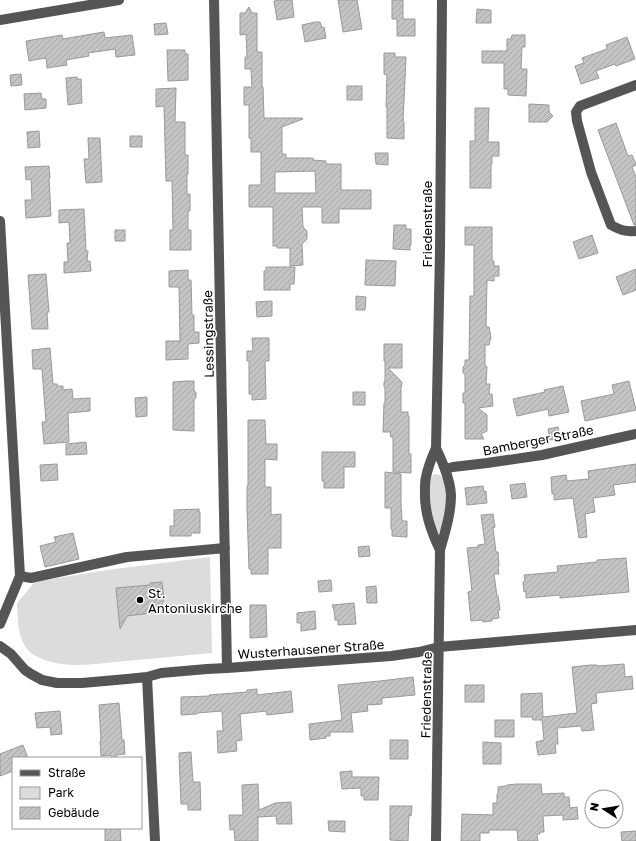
<svg xmlns="http://www.w3.org/2000/svg" width="636" height="841" viewBox="0 0 636 841" font-family="'Golos Text',sans-serif">
<defs>
<pattern id="building-hatch" width="6" height="6" patternUnits="userSpaceOnUse"><rect width="6" height="6" fill="#c4c4c4"/><path d="M-1 1l2-2M0 6l6-6M5 7l2-2" fill="none" stroke="#a7a7a7"/></pattern>
</defs>
<rect width="100%" height="100%" fill="#fff"/>
<path fill="#dcdcdc" d="M434,474L440,475C441,477 443,478 444,480C451,494 444,518 441,532L437,533L430,517V479Z
M210,557L212,653C180,656 148,659 115,662C102,663 89,665 76,665C61,665 38,661 28,650C17,637 18,619 17,603L34,583L46,580L107,570Z"/>
<path fill="url(#building-hatch)" stroke="#999" fill-rule="evenodd" d="M280,0H292L294,17L277,20L274,1Z
M338,0H357L362,29L343,32Z
M392,0H403V19H415V36H397V19H392Z
M249,7L252,13H257V52H262V87H263L264,118H302L303,119L282,127V154H286V158H313V160L326,161V164H341V190H371V209H339V223H322V207H302L303,227L307,231V239L302,244L303,265L290,266V248H277V246H273V207H249V185H261V152H251V138H249V105H244V87H252L251,69H245V57H247L246,34L240,35V13H245ZM315,171L316,193H275V172Z
M477,9L491,10V23H476Z
M315,22H320L322,28L324,27L326,38L305,42L302,25Z
M166,23L168,34L155,35L154,24Z
M104,32L105,38L132,35L135,55L116,57L115,49L88,53L89,56L66,60L67,65L47,68L46,58L29,61L26,41L62,35L63,39Z
M512,35H525V47H522L521,69H527L526,96L508,95V89H504V63H482V51H507V39H511Z
M627,37L635,59L616,66L615,64L596,71L599,78L581,84L575,66L584,63L582,58L607,49L606,45Z
M167,50H185V54H188V80L168,81Z
M384,53H395V57H406L403,122H404V139L387,138V107H386L387,75L384,74Z
M21,74L22,85L11,86L10,75Z
M77,77V79H81L82,103L68,105L66,78Z
M347,86H362V100H347Z
M176,88L175,122H185V155H188V174H187V194H190V211H188V230H191V250H170V230H173L172,181H166L164,106L156,107V89Z
M41,93L42,99H46V108L25,110L24,94Z
M529,104L549,105V112L553,116L547,122H529Z
M475,108H489L488,142H499V156H492V164H491V188H470V141H475Z
M616,123L628,156L632,155L636,164V165L632,167L636,177V225H634L598,130Z
M39,131L40,147L28,148L27,132Z
M130,136H142V147H130Z
M88,138H100L102,182L86,183L84,159H89Z
M375,153H388V165L376,164Z
M49,166L50,178H49L51,216L26,218L25,200H32L31,179L26,180L25,167Z
M84,209L86,251H88L87,261H90L91,271L64,273V262H68L67,243H70L69,222L59,223V210Z
M394,225H406V229H411V245H410V250L393,249Z
M465,227H492V261H494V266H499V276H494V281L487,280L486,327H489L491,337L489,345H485V365L487,367L486,384H490L489,394H492L493,406L478,408L487,415V431L481,434L484,439H465V403H463V393H465V374L463,373V367L465,365V360H469L470,296H474V245H465Z
M115,230H125V241H115Z
M592,235L598,253L579,259L573,242Z
M366,260L396,261L395,286L365,285Z
M266,267H295L294,284H290V290H264V271H266Z
M636,269V290L623,295L616,277Z
M188,270V280H191L192,315H194V332H199V343L188,344V359L166,360V341H180L179,287H169V271Z
M46,274L49,312H47L48,329H32L28,275Z
M356,296L366,297L365,310H356Z
M272,301V316L257,317L256,302Z
M252,338H269V361H265L266,399L252,400V394H249V361H247V351H253Z
M384,344H402V368H388L402,382L401,388V412H408V416H409V454H411V473L393,472V437H391L390,432H383L384,403H385V388L384,387V382L385,381V361H384Z
M50,348L53,384H57V386H63V390L72,389L73,399L90,398V411L68,413L69,442L44,444L42,422H46L42,369H33L32,350Z
M186,381H194V391L196,392V398L194,399V431L173,430V382Z
M629,381L636,410L585,421L581,401L614,394L612,385Z
M563,386L569,412L549,416L548,409L517,416L513,399L545,392L544,390Z
M353,392H365V405H353Z
M147,397V416L136,417L135,398Z
M248,420H265L266,444H277V460L265,459V487H271V515L281,514V548H268V574H251V569H249L247,509V486H248Z
M558,427L560,438L550,440L548,429Z
M86,442L87,454L66,455V444Z
M322,452H355V467H344V488H324V481H322Z
M57,464L58,480L41,481L40,465Z
M636,464V482L613,485L615,495L593,498L595,512L585,514L587,537L579,538L573,498L554,500V493L552,494L551,477L566,475L567,481L589,479L588,471Z
M385,472L401,474V502L402,521H407V537L392,536V529H391V508H385Z
M525,483L527,497L512,499L510,485Z
M483,486L484,492L486,491L487,503L467,505L465,488Z
M199,509V512H200V533H191V536H170V526H174V510Z
M493,514L495,527L493,528L496,552H498L499,566L498,567L499,574H494L497,596H498L500,610H498L499,618L492,619V621L483,622V620L471,621L468,592L472,591L467,548L478,547V545L485,544L481,515Z
M73,533L79,559L45,567L40,546L56,542L54,537Z
M369,546L370,556L359,557L358,547Z
M626,558L629,592L560,598V595L526,598V591L524,592L523,582L525,581L524,575L558,572L557,566L597,562V560Z
M331,580L332,591L319,592L318,581Z
M162,582L164,599L163,602L161,605L159,606L155,607L152,613L127,616L120,629L116,588L150,585V583Z
M376,586L377,603H367L366,587Z
M354,603L356,624L338,625V620H335L334,610L332,605Z
M250,605H266L267,637L250,638Z
M315,611L316,629L301,631V623H297V613Z
M624,664L625,677L632,676L633,689L596,693L597,703L591,704L594,730L582,731L581,726L557,728L558,744H555L556,753L538,755L536,742L544,740L542,720H533L532,717H521V694L542,693L543,717L577,713L572,667L591,665H597L598,666Z
M413,677L415,695L382,698V704L367,705L368,711L351,713L353,732H330V736H326V738L310,740L309,724L342,720L338,685L380,681Z
M465,685H484V702H465Z
M257,689V695L291,691L293,712L267,715L266,711L240,714L242,740L236,741L237,751L218,753L217,731H223L222,711L197,713V714L181,715V697L210,696L209,695L247,692V690Z
M119,703L122,740H124L125,754L117,755L115,758H113L110,755L101,756L100,741H101L99,705Z
M60,711L62,734L51,735L50,727L37,728L35,713Z
M495,720H514V737H495Z
M390,740H408V759H390Z
M483,742L501,743V764H483Z
M23,745L28,758H13V771L0,776V754Z
M191,752L193,782H200L201,810H188V804H181L179,753Z
M352,771V777H379L378,800H364V796H361V788L342,789L340,772Z
M258,784L259,810L275,803L291,802L292,824H277L276,816L258,817V841H235L234,829L230,830L229,815H243L242,785Z
M516,784H541L542,794L564,793V797H569L570,808L577,807L578,819L563,820V815L543,816L544,832H540V834H537L538,841H518L517,830H489V833H480V841H461L462,814L493,815V803H497V794L498,793V787L506,786L507,785Z
M390,806H412L411,816L409,815L408,841L390,840Z
M328,821H345V832L329,831Z
M105,828H120L121,841H105Z
M636,831V841H622L621,832Z"/>
<g fill="none" stroke-linecap="round" stroke-linejoin="round">
<path stroke="#555" stroke-width="10" d="M214,0L227,668
M0,20L119,0
M636,85L580,106L576,112L577,121L591,172L611,225C620,230 625,232 636,231
M0,221L20,576L0,624
M436,448C443,463 450,479 451,495C451,514 445,532 440,550L436,841
M445,469L453,467L487,463L542,455L636,434
M440,550C431,531 424,512 425,490C425,486 425,481 426,477C428,467 432,457 436,448L440,250L442,0
M20,576L31,578L127,557L225,548
M0,646L11,654L25,670L31,674L42,680L57,683H82L127,679L147,677L161,673L207,669L227,668L391,656L419,652L439,647L636,630
M147,677L155,841"/>
</g>
<circle fill="#000" stroke="#fff" stroke-width="1.5" cx="140" cy="600" r="4"/>
<g text-anchor="middle" stroke-width="3" stroke-linejoin="round" paint-order="stroke">
<g font-size="13" fill="#000" stroke="#fff">
<text transform="translate(427 224) rotate(-90)" y="5">Friedenstraße</text>
<text transform="translate(208 334) rotate(-91)" y="5">Lessingstraße</text>
<text transform="translate(538 440) rotate(-11)" y="5">Bamberger Straße</text>
<text transform="translate(311 649) rotate(-4)" y="5">Wusterhausener Straße</text>
<text transform="translate(426 695) rotate(-89)" y="5">Friedenstraße</text>
</g>
<g font-size="13" fill="#000" stroke="#fff" text-anchor="start">
<text x="148" y="598">St.<tspan x="148" dy="15">Antoniuskirche</tspan></text>
</g>
</g>
<rect x="12" y="757" width="130" height="72" fill="#ffffff" stroke="#999999"/>
<rect x="20" y="770" width="20" height="6" fill="#555555" stroke="#999999"/>
<text x="48" y="777" font-size="12" fill="#000000">Straße</text>
<rect x="20" y="787" width="20" height="12" fill="#dcdcdc" stroke="#999999"/>
<text x="48" y="797" font-size="12" fill="#000000">Park</text>
<rect x="20" y="807" width="20" height="12" fill="url(#building-hatch)" stroke="#999999"/>
<text x="48" y="817" font-size="12" fill="#000000">Gebäude</text>
<g transform="translate(604 809) rotate(282)"><circle r="19" fill="#ffffff" stroke="#999999"/>
<path d="M0-3L7 15L0 10L-7 15Z" fill="#000000"/>
<text y="-6" font-size="11" font-weight="bold" text-anchor="middle" fill="#000000">N</text>
</g>
</svg>
